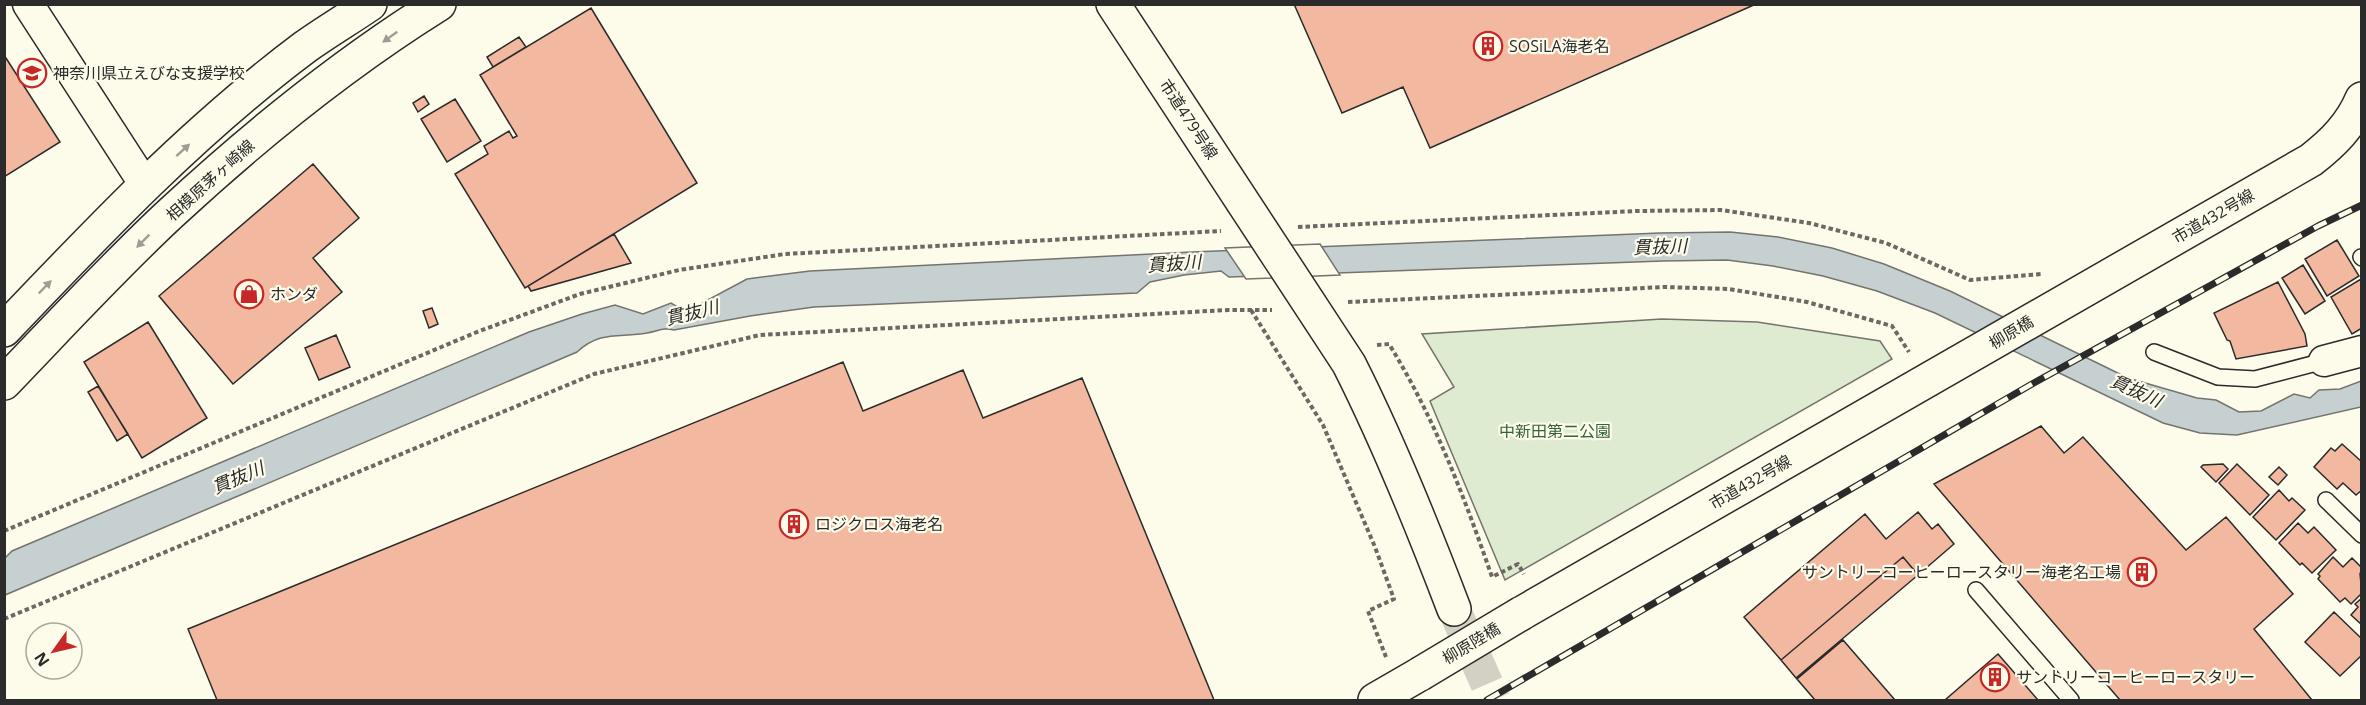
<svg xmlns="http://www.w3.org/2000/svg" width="2366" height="705" viewBox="0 0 2366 705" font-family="'Open Sans','Noto Sans JP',sans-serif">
<rect width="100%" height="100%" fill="#fdfbea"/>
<path fill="#deebd1" stroke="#74746e" stroke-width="1.5" d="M1662,319L1757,322L1880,341L1892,359L1505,580L1430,401L1454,387L1422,334Z"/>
<path fill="#c7d0d0" stroke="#74746e" stroke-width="1.5" d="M1730,232L1778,237L1832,248L1884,264L1950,291L2128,378L2197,398L2216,400L2239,412L2261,411L2294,394L2310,398L2319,390L2340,389L2361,381V407L2237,435L2200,433L2163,423L1935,313L1877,291L1823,276L1773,266L1727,260L1663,261L1229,277L1221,271L1184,275L1150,282L1137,293L814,307L750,316L674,330C663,327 659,331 647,333C619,338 601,330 577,352L5,595V558L12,551L529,332L582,314L615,305L643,314L671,303L681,309H691L747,279L810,271L1192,252L1660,233Z"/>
<path fill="#fdfbea" stroke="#74746e" stroke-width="1.5" d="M1320,244L1340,275L1246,279L1225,248Z"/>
<path fill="#f2b8a0" stroke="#2b2b2b" stroke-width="1.5" d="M1294,4H1756L1430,148L1403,87L1342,113Z
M591,8L697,183L525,288L455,174L488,154L484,146L509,131L513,138L517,136L480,75Z
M519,37L526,47L493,67L487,57Z
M4,55L60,142L4,177Z
M424,96L429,104L418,112L413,103Z
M455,99L481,141L447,162L421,119Z
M313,164L359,218L313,258L342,292L233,384L159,296Z
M614,234L631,263L531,291L528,286Z
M2337,240L2359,276L2327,296L2305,259Z
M2303,265L2325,301L2305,314L2282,278Z
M2361,279L2362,328L2352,334L2331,297Z
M2278,282L2305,334L2307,346L2236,359L2230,341L2227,340L2214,313Z
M432,308L438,324L429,328L423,311Z
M148,322L207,418L142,458L84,362Z
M336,335L350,367L319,380L305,348Z
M843,362L863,411L963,370L983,418L1082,378L1214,700H217L188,629Z
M98,386L128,434L117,441L88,392Z
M2041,426L2064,453L2083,437L2186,550L2226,517L2293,594L2254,629L2312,700H2120L1934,484Z
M2342,444L2362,462V490L2356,495L2343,483L2337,489L2314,467L2331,448L2335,451Z
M2223,464L2228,469L2216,482L2201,467L2203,465Z
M2237,464L2269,495L2250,515L2219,483Z
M2279,467L2287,475L2278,485L2269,477Z
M2279,490L2289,501L2292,498L2305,510L2276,540L2253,517Z
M1918,512L1932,529L1938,524L1954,544L1918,575L1903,557L1781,660L1744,617L1865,514L1886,539Z
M2298,523L2308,533L2314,527L2336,550L2312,573L2302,563L2300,565L2279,543Z
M1903,557L1918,575L1796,678L1781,660Z
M2333,557L2343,567L2352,558L2362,568L2360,574L2362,593L2351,604L2345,598L2340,602L2318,579L2320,576L2318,574Z
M2362,598V625L2351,615L2358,607L2355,604Z
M2334,612L2362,639V655L2340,676L2305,642Z
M1843,640L1895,700H1815L1797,679Z
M1998,654L2038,700H1945Z"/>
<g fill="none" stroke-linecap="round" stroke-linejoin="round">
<path stroke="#d3d1c4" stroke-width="33" stroke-dasharray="33 16" stroke-linecap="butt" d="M1454,609L1494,700"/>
<g stroke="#2b2b2b" stroke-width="18">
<path id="service" d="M2361,257L2362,258
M2154,352L2218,377L2255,379L2324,361
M2326,500L2362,535
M1976,590L2071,700"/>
</g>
<g stroke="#2b2b2b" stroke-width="33">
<path id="minor" d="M28,4L145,185
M2324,361L2362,351"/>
</g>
<g stroke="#2b2b2b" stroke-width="36">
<path id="tertiary" d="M1113,4L1349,364C1389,443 1422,525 1454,609
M1522,613L2311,160C2333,143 2351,125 2362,99
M1375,700L1420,674"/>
</g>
<g stroke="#2b2b2b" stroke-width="36">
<path id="primary" d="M4,330C99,230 194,130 305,47C326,32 348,19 370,4
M4,383C59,326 113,267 170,214C253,137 343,64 439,4"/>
</g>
<path stroke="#6a6964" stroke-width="4" stroke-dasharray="4.5 3" stroke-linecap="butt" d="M1298,227L1637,211L1721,210L1809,223L1886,243L1970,280L2041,274
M1348,302L1665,287L1729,289L1807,302L1892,326L1909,352
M1251,310L1323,425L1375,547L1394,599L1368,611L1386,657
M1377,345L1389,344C1434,417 1464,496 1492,577L1518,564L1524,574
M4,531L477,332L580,294L679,270L785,254L1221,231
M4,619L594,374L760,335L1228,310H1272"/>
<use href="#service" stroke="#fdfbea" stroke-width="15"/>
<use href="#minor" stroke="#fdfbea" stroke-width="30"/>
<use href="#tertiary" stroke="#fdfbea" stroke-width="33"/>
<use href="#primary" stroke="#fdfbea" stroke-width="33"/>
<g stroke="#2b2b2b" stroke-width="7">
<path id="rail" d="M1487,700L2032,384L2318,226L2362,205"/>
</g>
<use href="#rail" stroke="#fdfbea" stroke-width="4.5" stroke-dasharray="14" stroke-linecap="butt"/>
<g stroke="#2b2b2b" stroke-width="36" stroke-linecap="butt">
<path id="tertiary-bridge" d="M1420,674L1522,613"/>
</g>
<use href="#tertiary-bridge" stroke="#fdfbea" stroke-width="33"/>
</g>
<defs><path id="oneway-solid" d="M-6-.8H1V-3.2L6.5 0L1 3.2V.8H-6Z" transform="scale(1.5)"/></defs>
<g fill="#9e9d94">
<use href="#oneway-solid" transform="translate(390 37) rotate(144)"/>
<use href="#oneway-solid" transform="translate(183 150) rotate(-42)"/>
<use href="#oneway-solid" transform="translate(143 241) rotate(135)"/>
<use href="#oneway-solid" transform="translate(45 287) rotate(-46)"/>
</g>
<defs>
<g id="building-ring" transform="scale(1.5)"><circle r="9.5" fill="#fdfbea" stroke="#c62828" stroke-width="1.5"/><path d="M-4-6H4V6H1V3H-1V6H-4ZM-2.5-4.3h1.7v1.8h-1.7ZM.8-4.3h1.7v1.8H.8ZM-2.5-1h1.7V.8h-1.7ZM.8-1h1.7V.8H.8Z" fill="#c62828"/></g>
<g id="school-ring" transform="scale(1.5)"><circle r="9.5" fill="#fdfbea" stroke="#c62828" stroke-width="1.5"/><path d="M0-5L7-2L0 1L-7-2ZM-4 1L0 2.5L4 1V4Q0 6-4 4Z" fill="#c62828"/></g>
<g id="shop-ring" transform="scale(1.5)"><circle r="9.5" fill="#fdfbea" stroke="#c62828" stroke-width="1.5"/><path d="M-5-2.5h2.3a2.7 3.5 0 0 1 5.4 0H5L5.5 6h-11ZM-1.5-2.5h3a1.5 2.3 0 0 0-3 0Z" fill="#c62828"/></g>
</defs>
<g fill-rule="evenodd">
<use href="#building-ring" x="1488" y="46"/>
<use href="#school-ring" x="32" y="73"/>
<use href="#shop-ring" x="249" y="294"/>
<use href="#building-ring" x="794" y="524"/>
<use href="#building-ring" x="2142" y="572"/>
<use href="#building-ring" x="1995" y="677"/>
</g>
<g text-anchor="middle" stroke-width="4.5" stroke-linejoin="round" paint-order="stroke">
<g font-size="16" fill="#2b2b2b" stroke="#fdfbea" text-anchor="start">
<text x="1509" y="52">SOSiLA海老名</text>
<text x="53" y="79">神奈川県立えびな支援学校</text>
<text x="270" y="300">ホンダ</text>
<text x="815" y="530">ロジクロス海老名</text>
<text x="2121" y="578" text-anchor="end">サントリーコーヒーロースタリー海老名工場</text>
<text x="2016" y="683">サントリーコーヒーロースタリー</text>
</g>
<g font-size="16" fill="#2b2b2b" stroke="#fdfbea">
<text transform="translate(1189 119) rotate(57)" y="6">市道479号線</text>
<text transform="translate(210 180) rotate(-42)" y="6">相模原茅ヶ崎線</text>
<text transform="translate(2213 216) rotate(-30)" y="6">市道432号線</text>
<text transform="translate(2011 332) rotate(-31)" y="6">柳原橋</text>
<text transform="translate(1750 482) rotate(-30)" y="6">市道432号線</text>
<text transform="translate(1471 643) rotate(-31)" y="6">柳原陸橋</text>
</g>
<g font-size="16" fill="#34623c" stroke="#fdfbea">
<text x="1555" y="437">中新田第二公園</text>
</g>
<g font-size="18" font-style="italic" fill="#2b2b2b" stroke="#fdfbea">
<text transform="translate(1660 247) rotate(-2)" y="6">貫抜川</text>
<text transform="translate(1174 264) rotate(-4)" y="6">貫抜川</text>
<text transform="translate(692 313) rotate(-14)" y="6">貫抜川</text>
<text transform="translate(2136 391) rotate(24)" y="6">貫抜川</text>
<text transform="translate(238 478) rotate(-23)" y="6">貫抜川</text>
</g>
</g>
<rect width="2366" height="705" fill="none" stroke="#2b2b2b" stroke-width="12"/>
<g transform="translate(54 651) rotate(236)"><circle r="28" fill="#fdfbea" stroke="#a9a89e" stroke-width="1.5"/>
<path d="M0-4.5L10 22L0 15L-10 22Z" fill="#c62828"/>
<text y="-9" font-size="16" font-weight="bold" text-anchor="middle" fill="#2b2b2b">N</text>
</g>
</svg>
